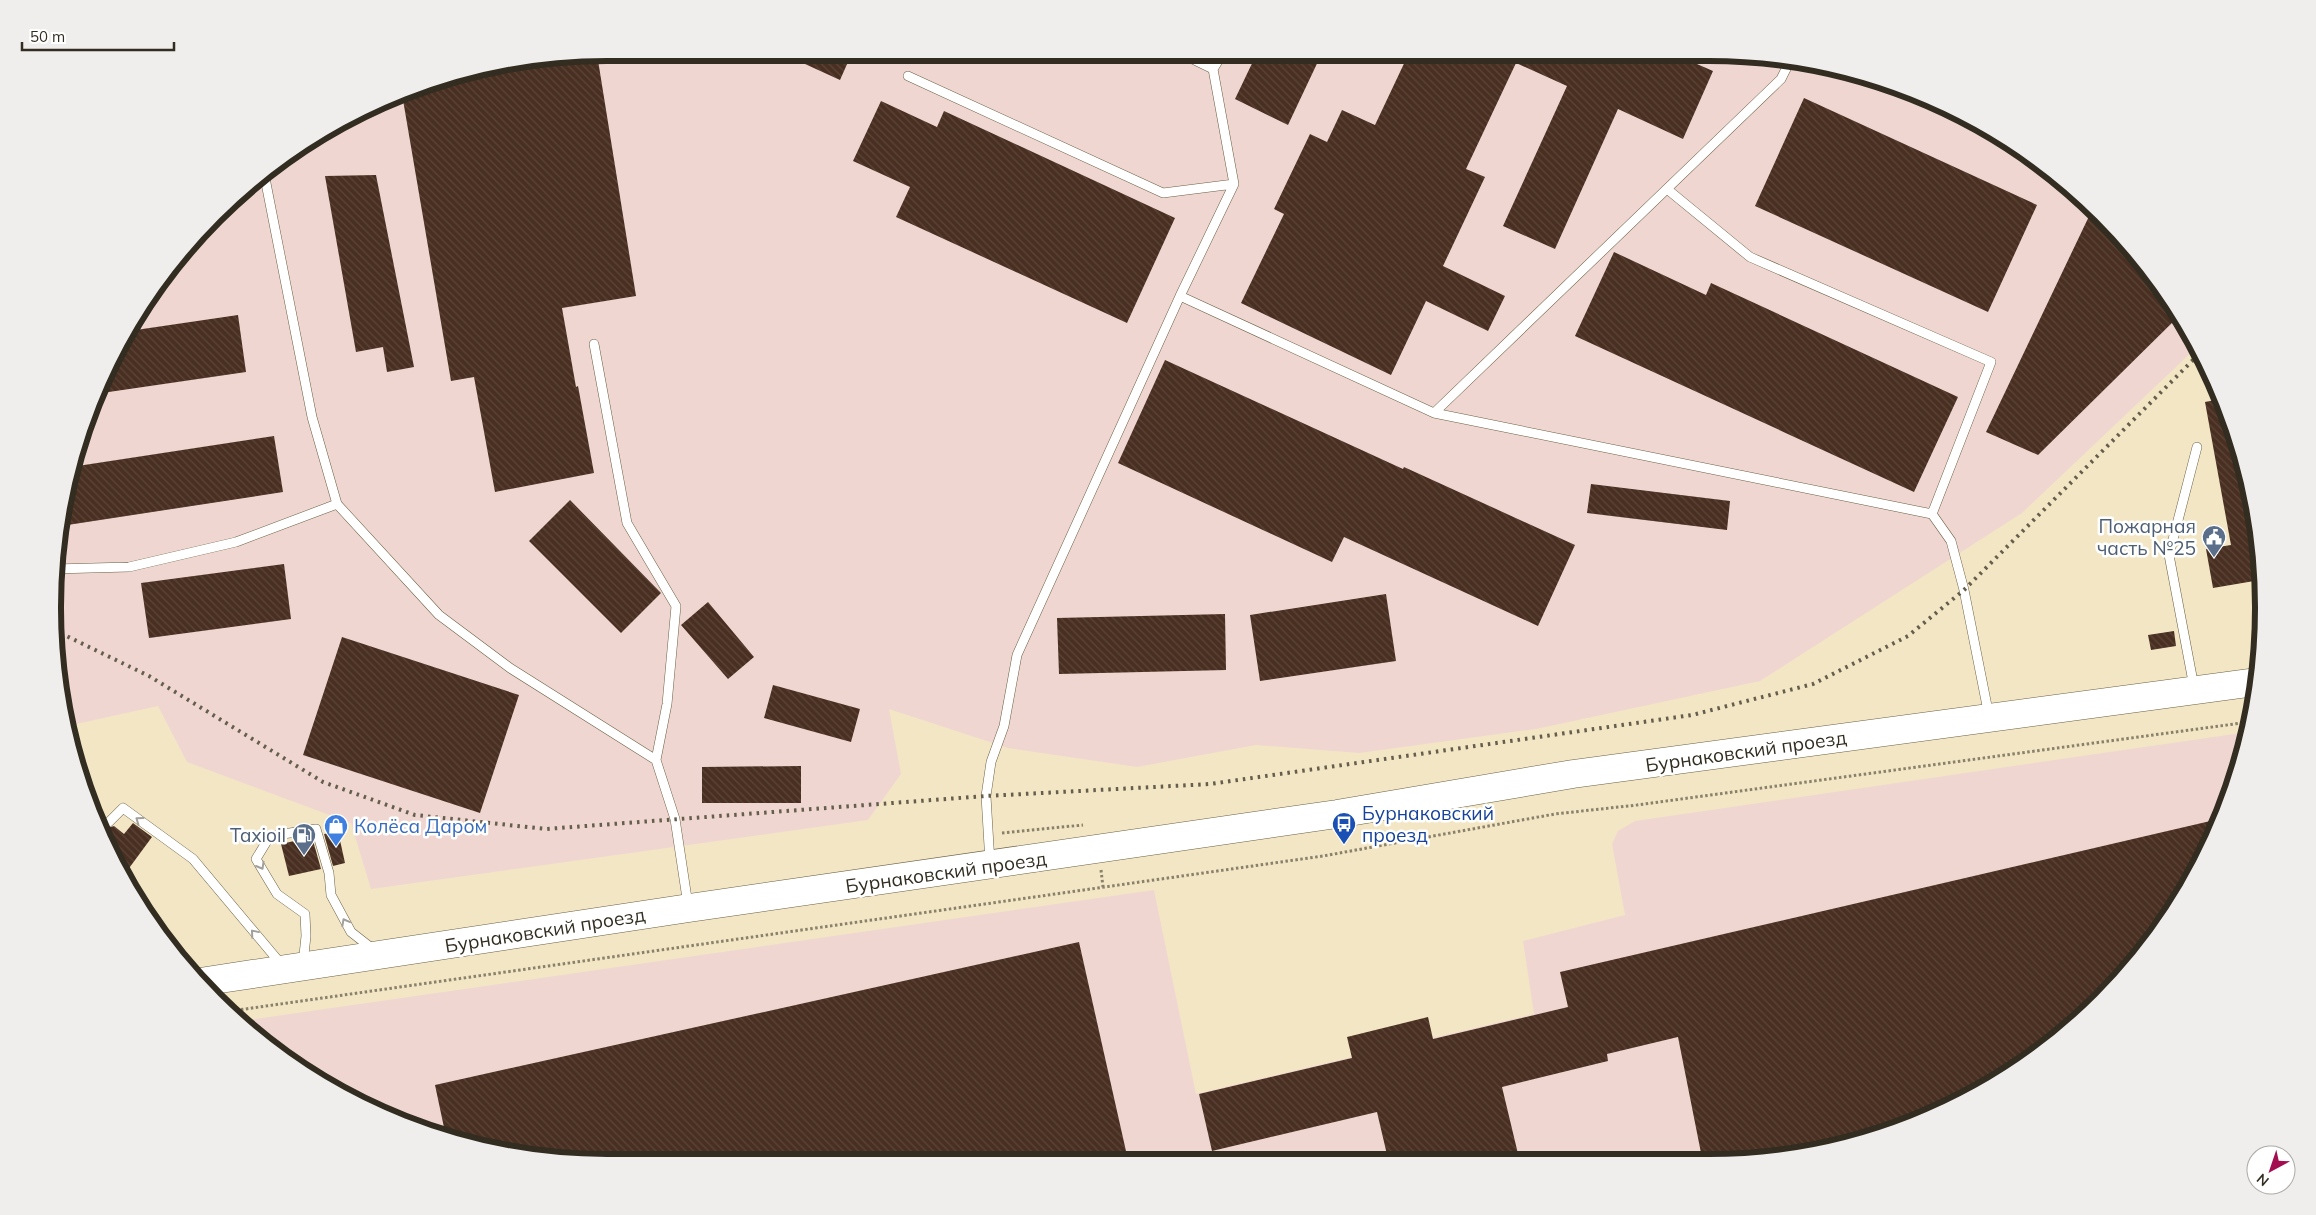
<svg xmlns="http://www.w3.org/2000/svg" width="2316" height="1215" viewBox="0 0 2316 1215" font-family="Mulish,sans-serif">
<defs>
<pattern id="building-back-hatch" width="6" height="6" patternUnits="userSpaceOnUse" patternTransform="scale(1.25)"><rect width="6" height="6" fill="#492f21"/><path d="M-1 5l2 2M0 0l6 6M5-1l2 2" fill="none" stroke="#5b4538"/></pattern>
</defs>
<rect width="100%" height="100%" fill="#f3e6c5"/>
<path fill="#f0d6d1" d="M608,53L1745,54L1852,71L1954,110L2047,167L2126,242L2189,330L2197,347L2022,513L1760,681L1536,729L1359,753L1256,745L1137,767L1008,748L889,709L901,774L868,820L371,889L351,823L187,762L158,706L67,726L54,644V571L71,464L95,395L146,299L190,241L269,167L330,127L429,82L500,63Z
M2248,732L2245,751L2206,853L2126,973L2046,1048L1921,1120L1781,1158L571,1161L464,1144L362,1105L270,1048L241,1021L1154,890L1196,1094L1534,1014L1523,941L1625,915L1612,844L1618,831L1635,821Z"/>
<path fill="url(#building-back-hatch)" d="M781,53H852L840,80Z
M1257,53H1322L1288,125L1235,99Z
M1409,53L1674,54L1713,71L1683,139L1618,109L1555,249L1503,226L1567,86L1516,63L1466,169L1485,177L1443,266L1505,296L1488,331L1426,301L1391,375L1241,303L1284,214L1274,209L1310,134L1327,142L1342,110L1375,125Z
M597,54L636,296L562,308L576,387L578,386L594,473L495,492L474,377L451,381L402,94L429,82L500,63Z
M1804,98L2037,205L1988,312L1755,206Z
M881,101L937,127L944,111L1175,218L1127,323L896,217L910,187L853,161Z
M376,175L414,367L387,372L383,347L356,352L325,176Z
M2092,210L2126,242L2179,316L2038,455L1986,432Z
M1614,252L1706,295L1711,283L1958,397L1914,492L1575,336Z
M238,315L246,372L95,394L129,331Z
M1165,360L1403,469L1404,467L1575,545L1538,626L1344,537L1332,562L1118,463Z
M2220,399L2234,429L2259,535L2260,580L2213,588L2206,549L2231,545L2205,402Z
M274,436L283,492L61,526L71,467Z
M1591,484L1730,501L1727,530L1587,513Z
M570,500L661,593L621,633L529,541Z
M284,564L291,619L149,638L141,583Z
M1386,594L1396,661L1260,681L1250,615Z
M708,602L754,657L728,679L681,625Z
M1225,614L1226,670L1059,674L1057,618Z
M2174,631L2176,646L2151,650L2148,635Z
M342,637L519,695L480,813L303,755Z
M773,685L860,709L851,742L764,718Z
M801,766V803H702V767Z
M91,807L104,818L103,824L107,828L114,826L124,834L133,823L152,837L124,875L95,820Z
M2219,819L2206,853L2126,973L2046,1048L1921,1120L1755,1158H1702L1678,1037L1607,1054L1608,1061L1502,1087L1519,1158L1388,1159L1377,1112L1212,1151L1199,1094L1352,1058L1347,1037L1428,1017L1433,1039L1568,1007L1560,972Z
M338,831L345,863L333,866L324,834Z
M312,837L321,869L289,876L281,844Z
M1079,942L1128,1160L571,1161L464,1144L446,1137L435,1085Z"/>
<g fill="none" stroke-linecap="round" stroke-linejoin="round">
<g stroke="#6b6044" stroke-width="10">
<path id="service" d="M1180,53L1213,69
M1223,53L1213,69L1234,184L1180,296L1434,413L1781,79L1790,61
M908,76L1163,193L1234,184
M264,173L312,417L337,504L439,615L510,668L656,760L675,819L688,905
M594,344L627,523L676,606L667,704L656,760
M1434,413L1932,514L1991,362L1750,257L1667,189
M1932,514L1951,541L1964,590L1989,716
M54,569L129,567L236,542L337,504
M2194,687L2169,555L2197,447
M109,822L123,808L193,859L281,964
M990,863L986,796L991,762L1004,726L1017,655L1180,296
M303,964L306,936L305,914L277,894L256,859L270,836L316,829L329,873L331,895L351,932L374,950"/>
</g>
<g stroke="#6b6044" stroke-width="29">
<path id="primary" d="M200,982L689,908L1337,814L1573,774L2256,682"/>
</g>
<path stroke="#8a816b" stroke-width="3" stroke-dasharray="2.5 2.5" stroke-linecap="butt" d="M1002,833L1083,825
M1101,870L1103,887
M231,1011L1323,856L1555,814L1637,805L2249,722"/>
<use href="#service" stroke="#fff" stroke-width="9"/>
<use href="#primary" stroke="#fff" stroke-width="28"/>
<path stroke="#655e4c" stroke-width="4" stroke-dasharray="2.5 5" stroke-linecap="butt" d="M54,630L149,676L323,782L415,815L546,829L986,796L1210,784L1692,715L1813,684L1908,636L1964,590L2200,353"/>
</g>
<defs><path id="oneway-chevron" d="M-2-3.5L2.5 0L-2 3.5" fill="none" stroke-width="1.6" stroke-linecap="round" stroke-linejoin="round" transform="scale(1.25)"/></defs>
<g stroke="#a3a09b">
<use href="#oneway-chevron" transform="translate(139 820) rotate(-144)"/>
<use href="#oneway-chevron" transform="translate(261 866) rotate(60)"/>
<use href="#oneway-chevron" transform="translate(345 922) rotate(-118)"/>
<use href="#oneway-chevron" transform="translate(254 933) rotate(-130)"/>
</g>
<defs>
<g id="civic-pin" transform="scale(1.25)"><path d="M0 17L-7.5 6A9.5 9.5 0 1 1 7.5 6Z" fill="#5c6f8a" stroke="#fff"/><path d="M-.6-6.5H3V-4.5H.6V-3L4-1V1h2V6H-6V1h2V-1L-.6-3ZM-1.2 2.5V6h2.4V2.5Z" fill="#fff"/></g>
<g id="bus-pin" transform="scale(1.25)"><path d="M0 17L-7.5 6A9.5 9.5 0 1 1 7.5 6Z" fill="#1a4fb4" stroke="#fff"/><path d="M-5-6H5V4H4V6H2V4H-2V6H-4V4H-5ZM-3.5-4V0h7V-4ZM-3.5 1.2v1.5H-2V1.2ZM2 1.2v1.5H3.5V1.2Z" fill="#fff"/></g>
<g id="shop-pin" transform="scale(1.25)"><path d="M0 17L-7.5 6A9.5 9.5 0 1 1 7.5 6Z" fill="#3f7fe0" stroke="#fff"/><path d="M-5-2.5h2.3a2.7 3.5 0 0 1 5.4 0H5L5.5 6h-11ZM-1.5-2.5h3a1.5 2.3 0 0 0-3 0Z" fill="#fff"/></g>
<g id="fuel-pin" transform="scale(1.25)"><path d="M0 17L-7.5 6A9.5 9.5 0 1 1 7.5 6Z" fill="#5c6f8a" stroke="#fff"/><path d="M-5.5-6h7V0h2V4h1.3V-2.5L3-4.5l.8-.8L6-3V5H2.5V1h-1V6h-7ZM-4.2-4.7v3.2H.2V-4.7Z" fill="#fff"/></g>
</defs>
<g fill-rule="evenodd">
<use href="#civic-pin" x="2214" y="537"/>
<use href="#bus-pin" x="1344" y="824"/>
<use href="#shop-pin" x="336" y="826"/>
<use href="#fuel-pin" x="304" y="835"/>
</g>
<g text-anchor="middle" stroke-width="5" stroke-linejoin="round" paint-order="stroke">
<g font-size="19" fill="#4e5e75" stroke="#fff" text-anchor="end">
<text x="2196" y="533">Пожарная<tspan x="2196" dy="22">часть №25</tspan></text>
<text x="286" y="842">Taxioil</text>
</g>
<g font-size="19" fill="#322d20" stroke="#fff">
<text transform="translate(1746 751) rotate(-8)" y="7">Бурнаковский проезд</text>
<text transform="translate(946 872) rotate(-8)" y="7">Бурнаковский проезд</text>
<text transform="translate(545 930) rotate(-9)" y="7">Бурнаковский проезд</text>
</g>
<g font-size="19" fill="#164399" stroke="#fff" text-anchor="start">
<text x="1362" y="820">Бурнаковский<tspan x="1362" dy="22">проезд</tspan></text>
</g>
<g font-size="19" fill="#366cbe" stroke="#fff" text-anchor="start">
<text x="354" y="833">Колёса Даром</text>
</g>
</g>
<path d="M0 0H2316V1215H0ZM607 61H1709A546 546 0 0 1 2255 607V608A546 546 0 0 1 1709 1154H607A546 546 0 0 1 61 608V607A546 546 0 0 1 607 61Z" fill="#efeeed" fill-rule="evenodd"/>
<path fill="none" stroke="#322d20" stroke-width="6" d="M607 61H1709A546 546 0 0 1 2255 607V608A546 546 0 0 1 1709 1154H607A546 546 0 0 1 61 608V607A546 546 0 0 1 607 61Z"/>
<g transform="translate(2271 1170) rotate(220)"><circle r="24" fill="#ffffff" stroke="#adaba6"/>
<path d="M0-4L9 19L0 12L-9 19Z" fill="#a20e50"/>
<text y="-8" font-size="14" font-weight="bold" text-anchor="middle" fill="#322d20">N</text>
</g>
<path d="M22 42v8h152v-8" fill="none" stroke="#322d20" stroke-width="2.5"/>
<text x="30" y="42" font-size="15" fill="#322d20" stroke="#ffffff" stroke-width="4" paint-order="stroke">50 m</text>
</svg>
